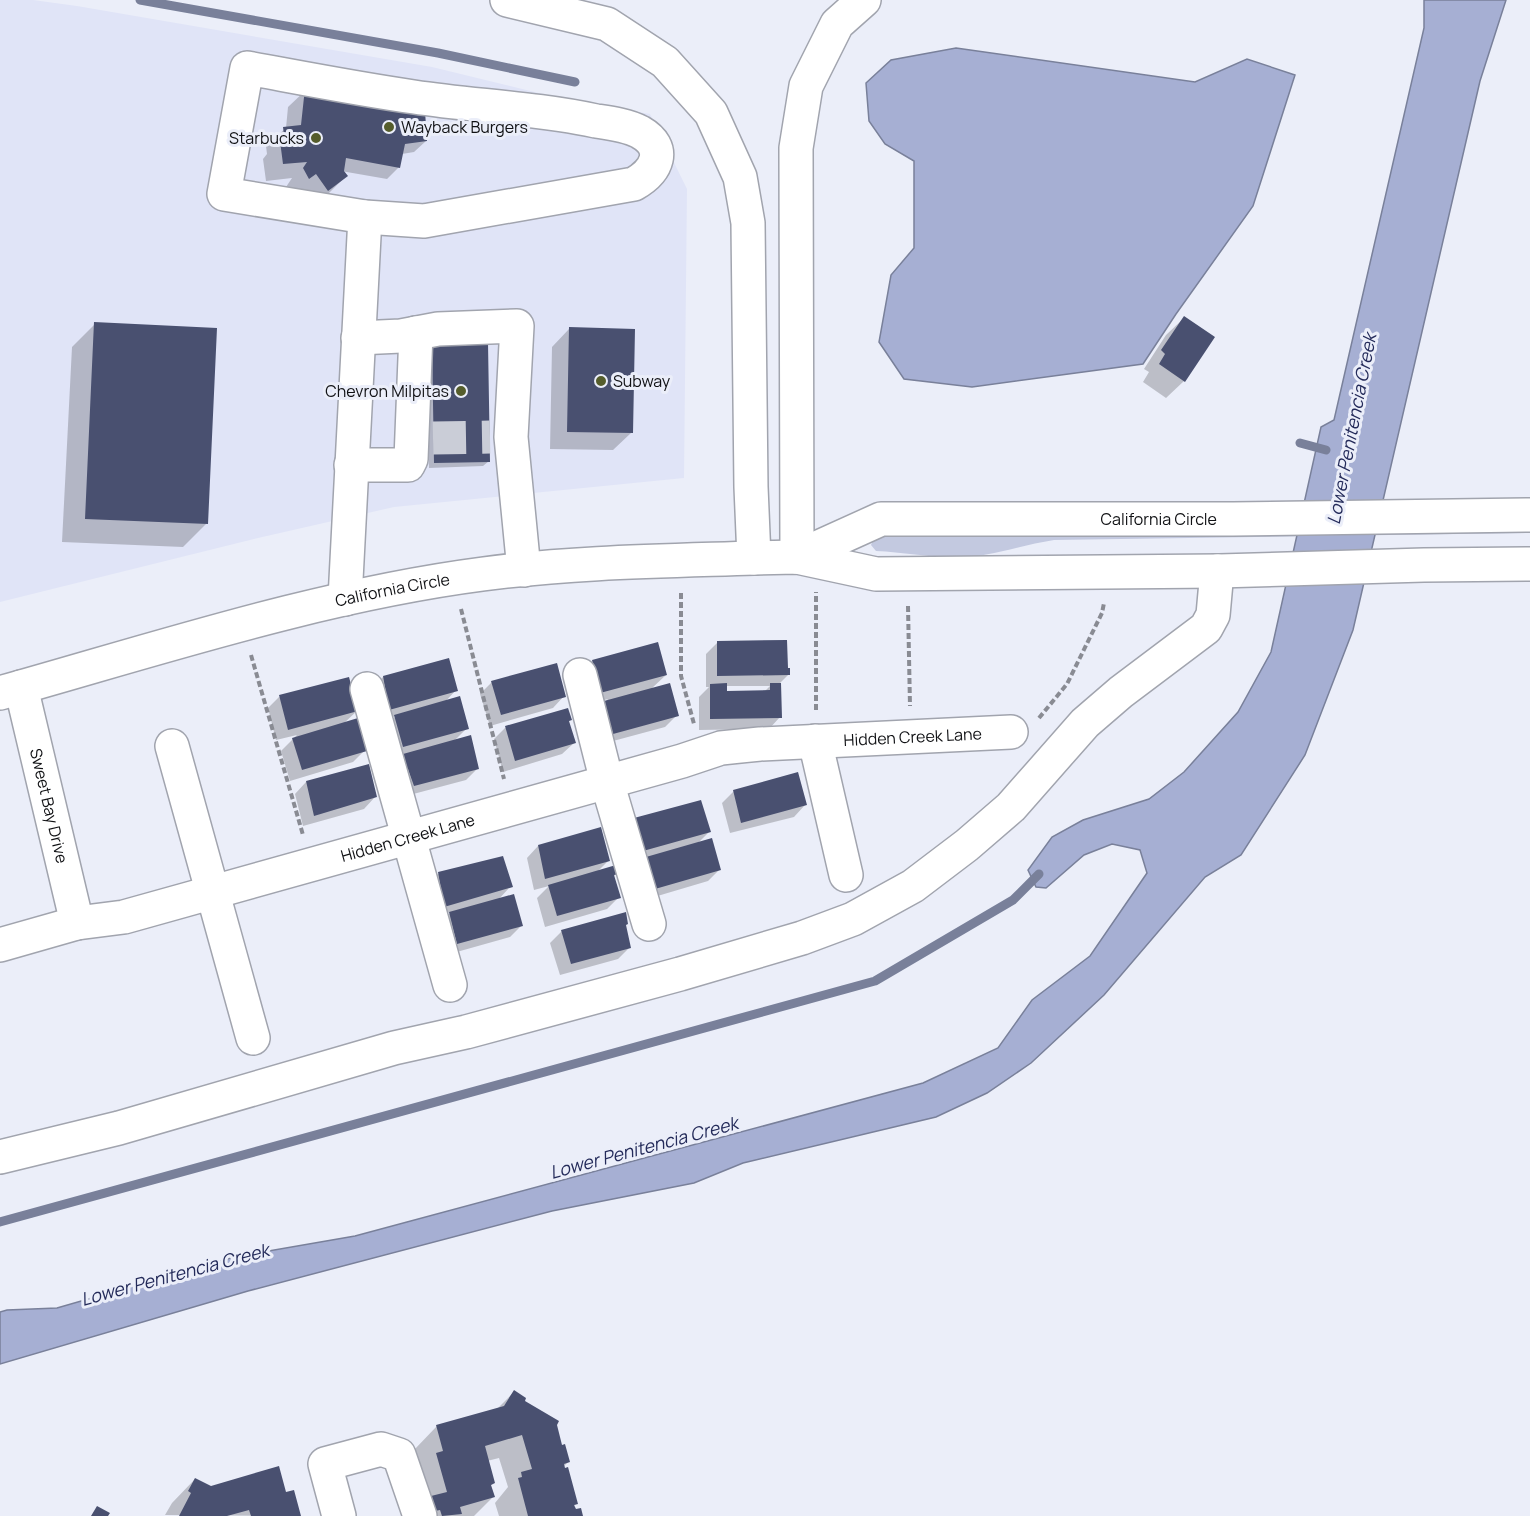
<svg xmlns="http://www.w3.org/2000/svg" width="1530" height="1516" viewBox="0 0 1530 1516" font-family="Manrope,sans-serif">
<rect width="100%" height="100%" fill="#ebeef9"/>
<path fill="#e0e4f7" d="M0,0H33L77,6L432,67L563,99L650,114L687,189L684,478L394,507L258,538L0,602Z"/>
<path fill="#c3c9e0" d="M1530,526V533L1054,540C1021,545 988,558 954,558C928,557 902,552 876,551L871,545C874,538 877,536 884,536Z"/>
<path fill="#a6afd3" stroke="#79809a" stroke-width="1.5" d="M1424,0H1506L1480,81L1353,630L1305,755L1241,855L1205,877L1104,995L1031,1063L987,1093L936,1117L743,1163L694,1183L552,1211L248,1291L0,1364V1312L7,1310L57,1308L234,1257L355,1236L923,1083L998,1048L1032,1000L1090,956L1147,873L1140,850L1112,844L1084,855L1046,888L1036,887L1028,870L1052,837L1083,820L1149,799L1184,772L1238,712L1271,652L1321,427L1334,420L1424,28Z
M956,48L1195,82L1247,59L1295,75L1253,206L1176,314L1143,364L972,387L904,379L879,342L891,275L914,248V161L885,144L869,121L866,83L891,60Z"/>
<path fill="#0003" fill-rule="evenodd" d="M306,90L426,141L414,152L402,154L399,167L387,179L341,171L346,176L329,193L310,207L291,195L286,187L292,178L266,181L263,159L267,154L266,146L286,128L288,107Z
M1184,318V381L1166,398L1143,382L1149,372L1144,369L1166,335Z
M95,324L206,524L183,547L62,542L72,347Z
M569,329L631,433L613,450L550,449L552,347Z
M432,346L489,461L483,466L429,468L427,351Z
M717,643L789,674L780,683V717L769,729L699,730V697L709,687H706V654ZM725,686H770L764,692L726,693Z
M657,644L666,675L651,689L677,715L665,727L602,744L593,714L608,699L589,704L581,673L592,662Z
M383,677L456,690L444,703L467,728L454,741L478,768L466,780L402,797L392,767L404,754L392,758L383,728L396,716L378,721L372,689Z
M492,682L564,696L553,708L490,726L480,694Z
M279,697L357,711L343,724L365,750L353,762L290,781L281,751L297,735L276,740L268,708Z
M570,720L568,722L574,743L562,754L503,772L494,739L505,728Z
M306,782L375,797L364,809L303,826L295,794Z
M734,791L805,805L794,817L730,833L722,803Z
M623,831L709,832L697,844L720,869L708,881L644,900Z
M538,846L609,860L597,872L617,873L613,877L619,897L607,909L545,927L537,898L549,886L534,890L527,858Z
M438,874L511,886L498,900L521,926L510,937L446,955L438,925L451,912L432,917L427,885Z
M624,926L630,947L618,959L560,975L550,943L562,931Z
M514,1392L523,1401L556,1425L561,1447L568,1462L563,1467L576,1504L573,1507L581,1516H499L495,1503L508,1487L499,1458L487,1461L493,1483L490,1486L493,1497L474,1516H414V1450L437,1426L497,1409Z
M195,1479L210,1487L285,1494L300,1516L165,1515L172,1503Z"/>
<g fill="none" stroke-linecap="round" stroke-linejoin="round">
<path stroke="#79809a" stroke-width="9" d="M140,0L438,53L575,82
M1300,443L1326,450
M0,1222L875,981L1013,900L1039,874"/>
</g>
<path fill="#495070" d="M305,88L425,111L427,141L405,144L400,168L346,158L344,171L348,176L328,191L316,174L309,179L303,168L307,162L283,164L280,141L284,135L283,127L301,125Z
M1184,316L1215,337L1185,382L1159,364L1165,354L1161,350Z
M94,322L217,328L208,524L85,519Z
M569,327L635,329L633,433L567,432Z
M488,343L490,462L434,463L432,344Z
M787,640L788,668H790V675L717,676V641Z
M658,642L667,675L600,693L592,660Z
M449,658L458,691L389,710L383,676Z
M557,663L566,697L501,715L491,681Z
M349,677L358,711L288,730L279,695Z
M670,683L679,716L613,734L604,701Z
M727,683V691L770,690V683H781L782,718L710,719V684Z
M460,696L469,729L403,747L394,715Z
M568,708L572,720L569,721L576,743L515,761L505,726Z
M358,718L367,751L302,770L292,738Z
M471,735L479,769L414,786L408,769H406L403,754Z
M369,764L377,797L314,816L306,781Z
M798,772L807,805L741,823L733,790Z
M701,800L711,832L643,851L634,818Z
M601,827L610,861L545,879L538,845Z
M712,838L721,870L655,889L646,857Z
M503,856L513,887L444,907L438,872Z
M616,865L618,874L614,875L621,898L557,916L548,885Z
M514,894L523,926L457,944L449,912Z
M626,912L628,924L626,925L631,948L571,964L561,930Z
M514,1390L526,1398L525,1401L559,1421L557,1425L562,1445L565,1444L570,1462L564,1464L565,1468L568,1467L578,1504L574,1505L576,1509L581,1508L583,1516H528L518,1478L522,1477L521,1472L532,1469L522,1435L485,1446L495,1483L491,1485L495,1497L460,1507L462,1514L442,1516L440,1510L435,1511L431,1496L447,1492L436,1453L443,1451L436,1425L504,1406Z
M279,1466L286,1492L294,1490L301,1516H251L249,1510L227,1516H179L191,1493L188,1491L195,1478L211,1486Z
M97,1506L110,1513L108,1516H91Z"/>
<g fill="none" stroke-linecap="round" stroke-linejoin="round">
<path stroke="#cacdd7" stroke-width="33" stroke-dasharray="33 16" stroke-linecap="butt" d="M433,438L490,437"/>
<g stroke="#a1a4ae" stroke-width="36">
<g id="minor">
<path d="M247,68C302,78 358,89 414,97C474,106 536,108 596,121C610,123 627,125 640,132C668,148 657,171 634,184L424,221L365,217L224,194Z"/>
<path d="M358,338L401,336L438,329L517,326L511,437L524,570"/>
<path d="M351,465H408L411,459L416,333"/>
<path d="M345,599L365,217"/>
<path d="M580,675L607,782L649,924"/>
<path id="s1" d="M21,687L77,923"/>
<path d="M367,689L450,985"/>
<path id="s2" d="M0,693C157,649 321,595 483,574C573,562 664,561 754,558"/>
<path d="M815,741L846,875"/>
<path d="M172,746L253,1038"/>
<path id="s3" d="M0,945L77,923L124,917L682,761L721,748L760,744L1011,732"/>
<path d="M0,1157L119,1128L394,1048L466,1032L680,974L802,938L853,919L913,886L967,845L1011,807L1085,723L1121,692L1206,628L1213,615L1217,571"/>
<path d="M339,1516L325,1464L381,1449L399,1455L420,1516"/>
</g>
</g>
<g stroke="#a1a4ae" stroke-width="36">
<g id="highway">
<path d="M507,0L607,24L665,62L711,113L740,177L748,223L751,487L754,558L797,557L876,574L1219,571L1424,565L1530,564"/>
<path id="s4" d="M797,557L881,519H1233L1530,515"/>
<path d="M797,557L796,148L806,86L837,24L864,0"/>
</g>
</g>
<path stroke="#898b93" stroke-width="4" stroke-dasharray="6 3" stroke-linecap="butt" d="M681,593V676L694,724
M908,606L910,706
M461,609L504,779
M251,655L303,835
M816,710V592
M1039,718L1067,684L1102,613L1104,603"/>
<use href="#minor" stroke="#fff" stroke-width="33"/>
<use href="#highway" stroke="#fff" stroke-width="33"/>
</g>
<g fill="#555d2c" stroke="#ebeef9" stroke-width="2">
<circle cx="389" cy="127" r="6"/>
<circle cx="316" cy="138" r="6"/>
<circle cx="601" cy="381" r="6"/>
<circle cx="461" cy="391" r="6"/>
</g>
<g text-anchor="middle" stroke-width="6" stroke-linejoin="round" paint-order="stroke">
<g font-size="16" fill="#101114" stroke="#ebeef9" text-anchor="start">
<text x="401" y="133">Wayback Burgers</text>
<text x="304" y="144" text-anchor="end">Starbucks</text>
<text x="613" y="387">Subway</text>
<text x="449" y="397" text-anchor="end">Chevron Milpitas</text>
</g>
<g font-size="16" fill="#101114" stroke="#ebeef9">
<text dy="6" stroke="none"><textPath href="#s4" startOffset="370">California Circle</textPath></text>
<text dy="6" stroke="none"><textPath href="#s2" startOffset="406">California Circle</textPath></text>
<text dy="6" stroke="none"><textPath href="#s3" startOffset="940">Hidden Creek Lane</textPath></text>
<text dy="6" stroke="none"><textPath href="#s1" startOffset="122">Sweet Bay Drive</textPath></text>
<text dy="6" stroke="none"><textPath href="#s3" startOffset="422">Hidden Creek Lane</textPath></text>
</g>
<g font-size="18" font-style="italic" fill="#242b5a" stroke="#ebeef9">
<text transform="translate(1352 429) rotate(-79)" y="6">Lower Penitencia Creek</text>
<text transform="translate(644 1148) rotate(-15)" y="6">Lower Penitencia Creek</text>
<text transform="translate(175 1275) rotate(-15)" y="6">Lower Penitencia Creek</text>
</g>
</g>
</svg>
